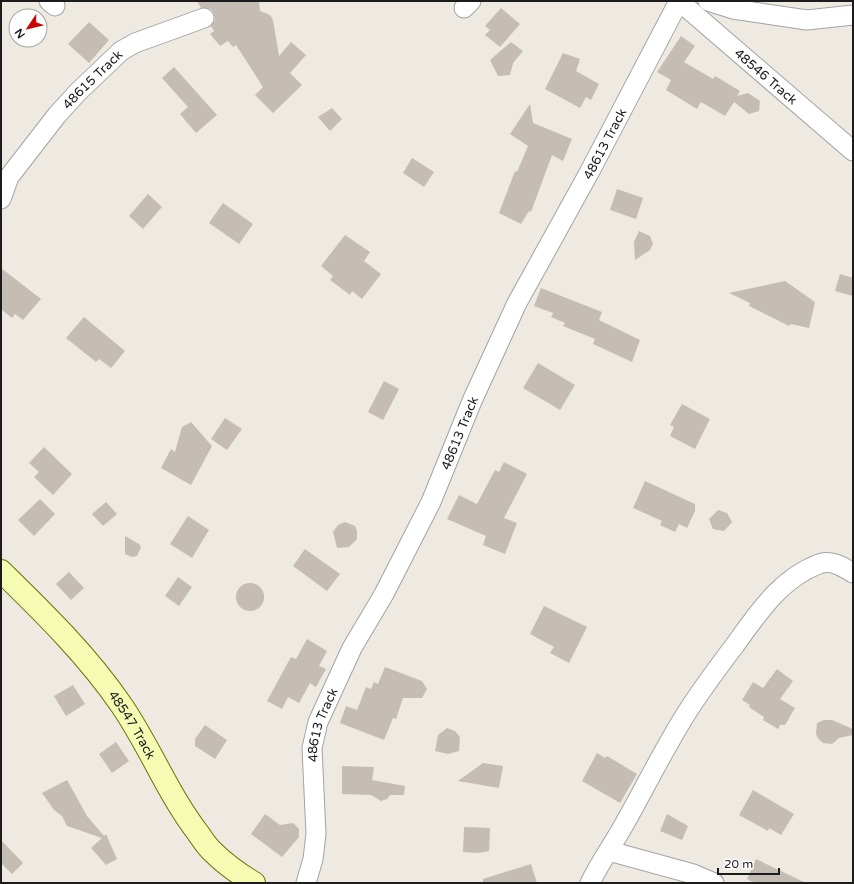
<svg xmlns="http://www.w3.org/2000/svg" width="854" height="884" viewBox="0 0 854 884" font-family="'Varela Round',sans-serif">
<rect width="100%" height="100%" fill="#eeeae1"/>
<path fill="#c5bcb4" d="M197,1H259L260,11L270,15L273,20L279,56L291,42L306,55L290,73L302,85L273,113L255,95L263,87L236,45L233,47L228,41L220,46L210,34L214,31L211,26L215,20L214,14L211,9L201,8Z
M501,8L520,24L500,47L485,35L490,30L485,26Z
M89,22L109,40L89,63L68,44Z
M681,36L695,46L684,62L713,79L715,76L740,91L737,96L748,93L760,101L759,111L749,114L734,102L725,116L701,102L697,109L666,90L671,80L657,72Z
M511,42L523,51L513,63L510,75L498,76L490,60Z
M563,53L580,59L576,71L599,84L591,100L586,97L580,108L545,89Z
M174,67L217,115L196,133L180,114L188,107L162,78Z
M530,104L533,123L572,139L563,161L552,155L531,212L529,211L521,224L499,213L515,171L517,172L528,146L510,134Z
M332,108L342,119L330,131L318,117Z
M412,158L434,172L424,187L403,173Z
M617,189L643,198L636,219L610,210Z
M148,194L162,207L143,229L129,216Z
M223,203L253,224L239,244L209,223Z
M639,231L650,236L653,244L650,250L635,260L634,242Z
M345,235L370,252L364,261L381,274L362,299L352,291L350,295L330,280L333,276L321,266Z
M1,268L41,299L23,320L15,314L12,318L1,309Z
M840,274L853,278V296L835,291Z
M785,281L815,302L809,328L791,324L789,326L749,306L750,303L729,293Z
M541,288L602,312L599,320L640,340L632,362L593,344L595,339L563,326L565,323L551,317L553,313L534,306Z
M84,317L125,351L111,368L99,359L96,362L66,338Z
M538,363L575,385L560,410L523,388Z
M384,381L399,389L383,420L368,412Z
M682,404L710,419L695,449L670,436L674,427L670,425Z
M225,418L242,429L227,450L211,439Z
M191,422L212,446L191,485L161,468L171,449L175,452L182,427Z
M44,447L72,474L53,495L34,477L39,472L29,463Z
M504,462L527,474L504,518L517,523L505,554L483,545L486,536L447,519L459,495L477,504L495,470L499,472Z
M645,481L695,504V511L687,528L679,524L675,532L660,525L662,521L633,508Z
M40,499L55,514L34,536L18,520Z
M106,502L117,514L103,526L92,514Z
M718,510L727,513L732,522L724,531L713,529L709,519Z
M188,516L209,530L192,558L170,544Z
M345,522L355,526L357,531V539L349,547L337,548L333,532L338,525Z
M125,536L139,544L141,547L137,556L132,557L125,554Z
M305,549L340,574L327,591L293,566Z
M69,572L84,588L71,600L56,584Z
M178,577L192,587L179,606L165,596Z
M236 597a14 14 0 1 1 28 0a14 14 0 1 1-28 0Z
M544,606L587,627L569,663L550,653L554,647L530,634Z
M307,639L327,651L319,666L326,669L316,687L310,683L299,703L288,697L282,709L267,701L291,657L296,659Z
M385,667L422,681L427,689L422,698H403L396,719L393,718L384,740L340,723L346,706L357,710L366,687L371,689L374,682L378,684Z
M777,669L793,681L780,699L795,708L785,725H780L778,729L763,720L764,717L749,707L750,705L742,700L753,682L763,688Z
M73,685L85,704L66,716L54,696Z
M824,720H832L853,729V735L839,738L832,744L823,743L817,737L816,733L817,723Z
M205,725L227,740L215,759L195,746V739Z
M447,728L455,731L460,737L459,751L448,754L435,751L438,735Z
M116,742L129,761L112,773L99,754Z
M597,753L605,758L607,756L637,774L620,803L582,781Z
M483,763L503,766L499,788L458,781Z
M342,766L374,767L372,780L405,786L404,795H390L387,799L381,801L371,795L342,794Z
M67,780L87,816L104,836L106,834L117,859L106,865L91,848L102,838L67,826L62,816L54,810L42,793Z
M753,790L794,814L781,835L769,828L768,831L739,815Z
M265,814L280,825L293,823L299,829V837L282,857L251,834Z
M667,814L688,826L682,840L660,831Z
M464,827L490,828L489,851L478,853L463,852Z
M1,840L23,863L12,874L1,863Z
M756,859L806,883H755L747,879Z
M531,864L537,883H483V879Z"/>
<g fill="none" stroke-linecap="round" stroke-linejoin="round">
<g stroke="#a3a3a3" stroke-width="21">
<g id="street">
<path d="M49,1L55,6"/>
<path id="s1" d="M679,1L853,151"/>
<path d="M708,1L733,9L807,20L853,15"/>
<path d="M464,8L471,1"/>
<path id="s2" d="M1,199L9,177L57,115L78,92L121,51L135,43L204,18"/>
<path d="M609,851L693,874L714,883"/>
<path id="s3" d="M306,883L313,859L316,834L312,748L318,722L352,648L384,594L431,502L472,401L517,303L590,171L679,1"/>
<path d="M590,883C600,862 614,843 625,823C644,789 661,755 681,722C697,695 716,670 735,645C758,613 781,578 819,564C831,559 843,567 853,573"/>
</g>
</g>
<g stroke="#647402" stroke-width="24">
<g id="secondary">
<path id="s4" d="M1,571C44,613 88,656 122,706C150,747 168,794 198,833C203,840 207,847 213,852C226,865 239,874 254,883"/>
</g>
</g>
<use href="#street" stroke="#fff" stroke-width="19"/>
<use href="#secondary" stroke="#f5fbb2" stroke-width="22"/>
</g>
<g text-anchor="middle" stroke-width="3" stroke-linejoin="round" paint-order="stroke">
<g font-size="13" fill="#1c1c1c" stroke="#fff">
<text dy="5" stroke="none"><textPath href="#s1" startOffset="115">48546 Track</textPath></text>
<text dy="5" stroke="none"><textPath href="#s2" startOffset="152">48615 Track</textPath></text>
<text dy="5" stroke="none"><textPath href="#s3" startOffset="809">48613 Track</textPath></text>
<text dy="5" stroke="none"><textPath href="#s3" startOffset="485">48613 Track</textPath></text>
<text dy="5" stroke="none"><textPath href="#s4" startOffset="203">48547 Track</textPath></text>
<text dy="5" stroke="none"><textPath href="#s3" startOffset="161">48613 Track</textPath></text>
</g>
</g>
<rect width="854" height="884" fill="none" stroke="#1c1c1c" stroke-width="4"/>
<g transform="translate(28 28) rotate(235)"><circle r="19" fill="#ffffff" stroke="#a4a4a4"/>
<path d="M0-3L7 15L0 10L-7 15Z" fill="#c80600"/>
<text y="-6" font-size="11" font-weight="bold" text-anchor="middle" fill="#1c1c1c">N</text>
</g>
<path d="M718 868v6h61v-6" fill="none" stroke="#1c1c1c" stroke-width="2"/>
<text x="724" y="868" font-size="12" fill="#1c1c1c" stroke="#ffffff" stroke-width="3" paint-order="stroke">20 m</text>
</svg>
